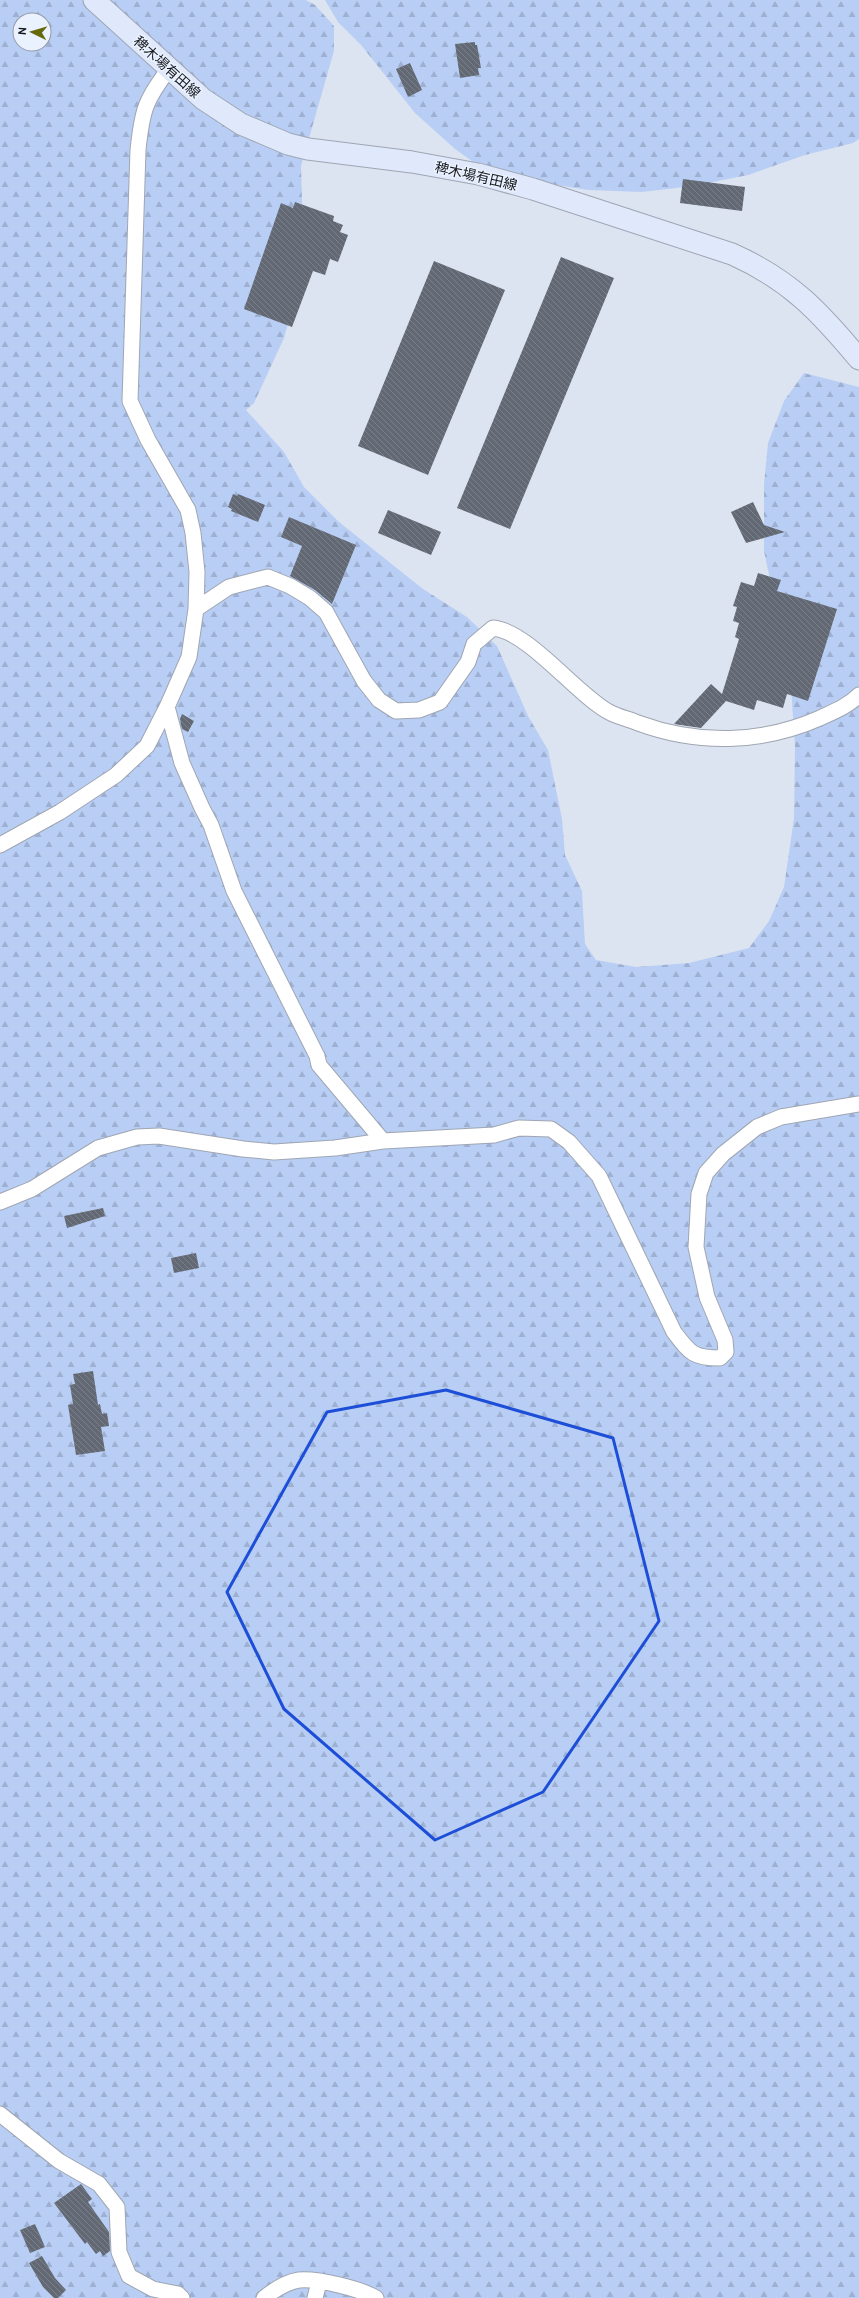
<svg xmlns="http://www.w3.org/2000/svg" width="859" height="2298" viewBox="0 0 859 2298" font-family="Cabin,'Noto Sans JP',sans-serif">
<defs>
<pattern id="forest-firs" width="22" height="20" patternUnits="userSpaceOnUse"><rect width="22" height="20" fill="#b9cef4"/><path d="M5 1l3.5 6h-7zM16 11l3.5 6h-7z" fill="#9eb0d1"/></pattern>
<pattern id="building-back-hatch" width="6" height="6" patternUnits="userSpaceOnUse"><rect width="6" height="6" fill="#626974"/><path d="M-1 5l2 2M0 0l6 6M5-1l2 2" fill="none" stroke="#7c8189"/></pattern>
</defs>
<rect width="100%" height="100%" fill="#dde4f1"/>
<path fill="url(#forest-firs)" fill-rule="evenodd" d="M0,0H306L315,5L334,26V51L301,166L304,266L284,338L254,403L246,410L284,452L304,487L339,522L423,589L467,617L497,646L528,716L548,750L562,819L565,855L582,891L585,944L596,960L636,967L689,963L749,948L769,921L784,887L794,818L795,745L790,674L764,551V484L768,443L784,401L804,373L859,387V2298H0ZM20,20H44V44H20Z
M325,0H859V139L853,143L805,155L748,175L693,186L642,192L588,190L538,182L486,171L455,149L415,113L361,45L338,22Z"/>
<path fill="url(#building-back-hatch)" d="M475,42V45H477L481,68H478L479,75L460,78L455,44Z
M410,63L422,90L408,97L396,69Z
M683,179L745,187L742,211L680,203Z
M295,202L334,216L333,221L343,225L340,232L348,235L338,262L330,259L325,275L313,271L292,327L244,309L281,203L293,208Z
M561,257L614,278L510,529L457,508Z
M434,261L505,290L428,475L358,446Z
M233,494L237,496L238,494L265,505L258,522L231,511L232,509L228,507Z
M753,502L764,525L785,532L746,543L731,512Z
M388,510L441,532L431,555L378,533Z
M289,517L356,545L332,604L315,590L290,576L302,546L281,537Z
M758,573L781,580L777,591L837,609L808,701L787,694L783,708L757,700L754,710L726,701L701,728L674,724L711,684L722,694L739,639L735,637L739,623L733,621L737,607L733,606L741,582L754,586Z
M182,714L194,721L188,732L182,729L180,719Z
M103,1208L105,1216L67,1228L64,1216Z
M196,1253L199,1268L174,1273L171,1258Z
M93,1371L98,1405L100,1404L102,1414L107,1413L109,1426L101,1427L105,1451L76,1455L68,1405L73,1404L70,1385L75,1384L73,1374Z
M81,2184L92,2199L88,2202L109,2232L110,2251L103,2256L100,2251L96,2254L87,2242L85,2244L54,2203Z
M35,2224L45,2247L30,2253L20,2230Z
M42,2256L55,2278L66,2290L58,2298H54L43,2287L29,2263Z"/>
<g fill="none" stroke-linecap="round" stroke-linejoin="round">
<g stroke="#9fa6b3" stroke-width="17">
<path id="street" d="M196,609L229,587L268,577L290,586L310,598L326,612L364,681L379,700L396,711L419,710L440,702L468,662L474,644L493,628C528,631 576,694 609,712C618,717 629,719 638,723C698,745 761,744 820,718C835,711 848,706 859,695
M167,707L182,763L202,808L211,825L234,891L317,1056L319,1065L383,1141
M0,845L60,812L116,775L147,746L167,707L189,657L196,609L197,572L193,533L188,510L148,440L130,401L138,150C142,111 145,100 169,69
M0,1202L32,1189L98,1148L137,1137L159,1136L243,1149L274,1152L335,1148L383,1141L494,1135L519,1128L551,1129L569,1142L599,1176L674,1332C690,1353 693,1358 720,1358L726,1352L725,1340L707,1297L696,1247L699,1194L706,1173L723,1154L757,1127L781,1117L859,1104
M0,2114L59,2161L99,2184L117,2207L119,2252L129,2276L153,2289L178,2294L182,2298
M264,2298C274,2290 286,2282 299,2280C317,2278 361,2289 376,2298
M315,2298L319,2282"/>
</g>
<g stroke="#9fa6b3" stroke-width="23">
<path id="secondary" d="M94,0L203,99L241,124L288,144L308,149L412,162L478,174L533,189L732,254C790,280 819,311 859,359"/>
</g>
<use href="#street" stroke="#fff" stroke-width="15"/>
<use href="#secondary" stroke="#e0e9fb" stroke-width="21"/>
</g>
<path fill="none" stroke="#1d4ed8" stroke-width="3" stroke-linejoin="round" d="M446,1390L613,1438L659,1621L543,1792L435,1840L284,1709L227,1592L327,1412Z"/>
<g text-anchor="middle" stroke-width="3" stroke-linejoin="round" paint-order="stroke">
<g font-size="14" fill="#16191d" stroke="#eaf1ff">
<text transform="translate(167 67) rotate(42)" y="5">稗木場有田線</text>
<text transform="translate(476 176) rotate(13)" y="5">稗木場有田線</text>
</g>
</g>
<g transform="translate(32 32) rotate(275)"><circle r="19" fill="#eaf1ff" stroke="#959ba5"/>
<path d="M0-3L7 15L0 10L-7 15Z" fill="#656909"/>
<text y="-6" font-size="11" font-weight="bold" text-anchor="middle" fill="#16191d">N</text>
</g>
</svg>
